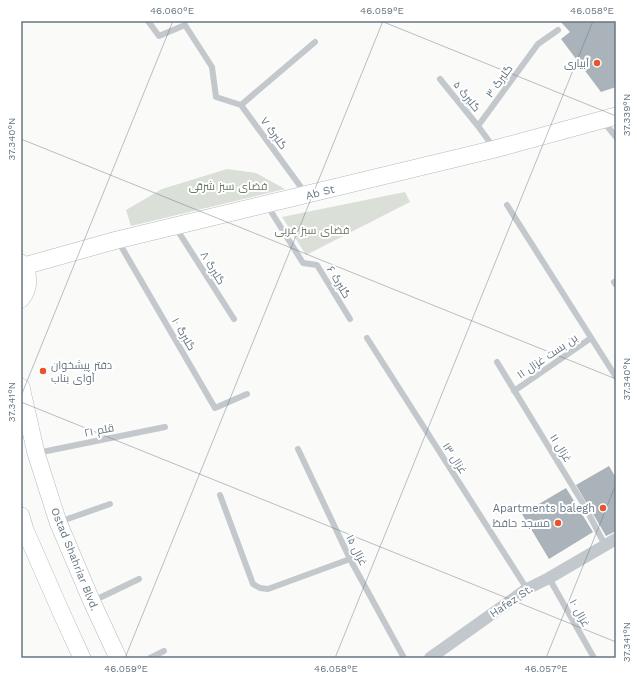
<svg xmlns="http://www.w3.org/2000/svg" width="637" height="679" viewBox="0 0 637 679" font-family="'Work Sans',Cairo,sans-serif">
<rect width="100%" height="100%" fill="#fafaf8"/>
<path fill="#dadfd7" d="M227,169L256,173L285,189L131,226L126,210L162,189Z
M405,192L410,202L306,255L282,217Z"/>
<path fill="#aab3b9" d="M560,21H616V87L601,92L561,39L570,32Z
M609,466L616,478V531L606,536L576,485Z
M566,488L593,532L549,559L522,514Z"/>
<g fill="none" stroke-linecap="round" stroke-linejoin="round">
<g stroke="#b3babf" stroke-width="18">
<path id="secondary" d="M21,263C30,273 30,288 21,299
M24,266L117,240L495,149L616,116
M21,387L36,453L58,522L92,602L118,658
M21,516L25,530L61,612L82,658"/>
</g>
<path stroke="#c3c8cc" stroke-width="6" d="M148,21L159,36L185,25L212,67L216,97L241,105L306,194
M440,79L478,126
M241,105L315,42
M603,121L616,137
M494,148L478,126L538,44L558,30
M267,205L303,263L317,265L350,319
M507,205L616,377
M176,228L234,319
M118,241L215,408L247,394
M614,282L616,285
M367,338L527,589
M497,362L584,505L605,545
M514,391L591,338
M298,449L350,559L404,658
M37,453L165,427
M220,495L253,584L260,588L268,589L350,559
M59,522L110,504
M549,578L594,658
M93,601L139,579
M150,658L164,651"/>
<path stroke="#c3c8cc" stroke-width="12" d="M430,658L527,589L549,578L616,539"/>
<use href="#secondary" stroke="#fff" stroke-width="17"/>
</g>
<path fill="none" stroke="#657683" stroke-width="1" stroke-opacity="0.45" d="M381,21L616,116M21,139L616,379M21,396L173,21M21,402L616,642M125,658L383,21M335,658L593,21M546,658L616,484"/>
<g fill="#e4572e" stroke="#fff" stroke-width="1.5">
<circle cx="597" cy="63" r="4"/>
<circle cx="43" cy="371" r="4"/>
<circle cx="603" cy="508" r="4"/>
<circle cx="558" cy="523" r="4"/>
</g>
<g text-anchor="middle" stroke-width="4" stroke-linejoin="round" paint-order="stroke">
<g font-size="11" fill="#657683" stroke="#fff" text-anchor="end">
<text x="589" y="67">آبیاری</text>
<text x="51" y="369" text-anchor="start">دفتر پیشخوان<tspan x="51" dy="13">آوای بناب</tspan></text>
<text x="595" y="512">Apartments balegh</text>
<text x="550" y="527">مسجد حافظ</text>
</g>
<g font-size="11" fill="#657683" stroke="#fff">
<text transform="translate(499 81) rotate(-54)" y="4">گلبرگ ۳</text>
<text transform="translate(467 96) rotate(51)" y="4">گلبرگ ۵</text>
<text transform="translate(274 133) rotate(54)" y="4">گلبرگ ۷</text>
<text transform="translate(320 192) rotate(-14)" y="4">Ab St</text>
<text transform="translate(213 268) rotate(58)" y="4">گلبرگ ۸</text>
<text transform="translate(339 282) rotate(59)" y="4">گلبرگ ۶</text>
<text transform="translate(184 334) rotate(60)" y="4">گلبرگ ۱۰</text>
<text transform="translate(547 356) rotate(-34)" y="4">بن بست غزال ۱۱</text>
<text transform="translate(99 430) rotate(-11)" y="4">قلم ۲۱</text>
<text transform="translate(561 448) rotate(58)" y="4">غزال ۱۱</text>
<text transform="translate(455 458) rotate(57)" y="4">غزال ۱۳</text>
<text transform="translate(357 550) rotate(63)" y="4">غزال ۱۵</text>
<text transform="translate(75 559) rotate(68)" y="4">Ostad Shahriar Blvd.</text>
<text transform="translate(511 601) rotate(-34)" y="4">Hafez St.</text>
<text transform="translate(580 613) rotate(61)" y="4">غزال ۱۰</text>
</g>
<g font-size="11" fill="#687a64" stroke="#fff">
<text x="228" y="190">فضای سبز شرقی</text>
<text x="312" y="234">فضای سبز غربی</text>
</g>
</g>
<rect width="637" height="679" fill="none" stroke="#ffffff" stroke-width="44"/>
<rect x="22" y="22" width="593" height="635" fill="none" stroke="#657683" stroke-width="1.5"/>
<g font-size="10" text-anchor="middle" fill="#657683">
<text x="172" y="14">46.060°E</text>
<text x="382" y="14">46.059°E</text>
<text x="592" y="14">46.058°E</text>
<text transform="translate(626 115) rotate(-90)" y="4">37.339°N</text>
<text transform="translate(11 139) rotate(-90)" y="4">37.340°N</text>
<text transform="translate(626 379) rotate(-90)" y="4">37.340°N</text>
<text transform="translate(11 402) rotate(-90)" y="4">37.341°N</text>
<text transform="translate(626 642) rotate(-90)" y="4">37.341°N</text>
<text x="126" y="672">46.059°E</text>
<text x="336" y="672">46.058°E</text>
<text x="546" y="672">46.057°E</text>
</g>
</svg>
